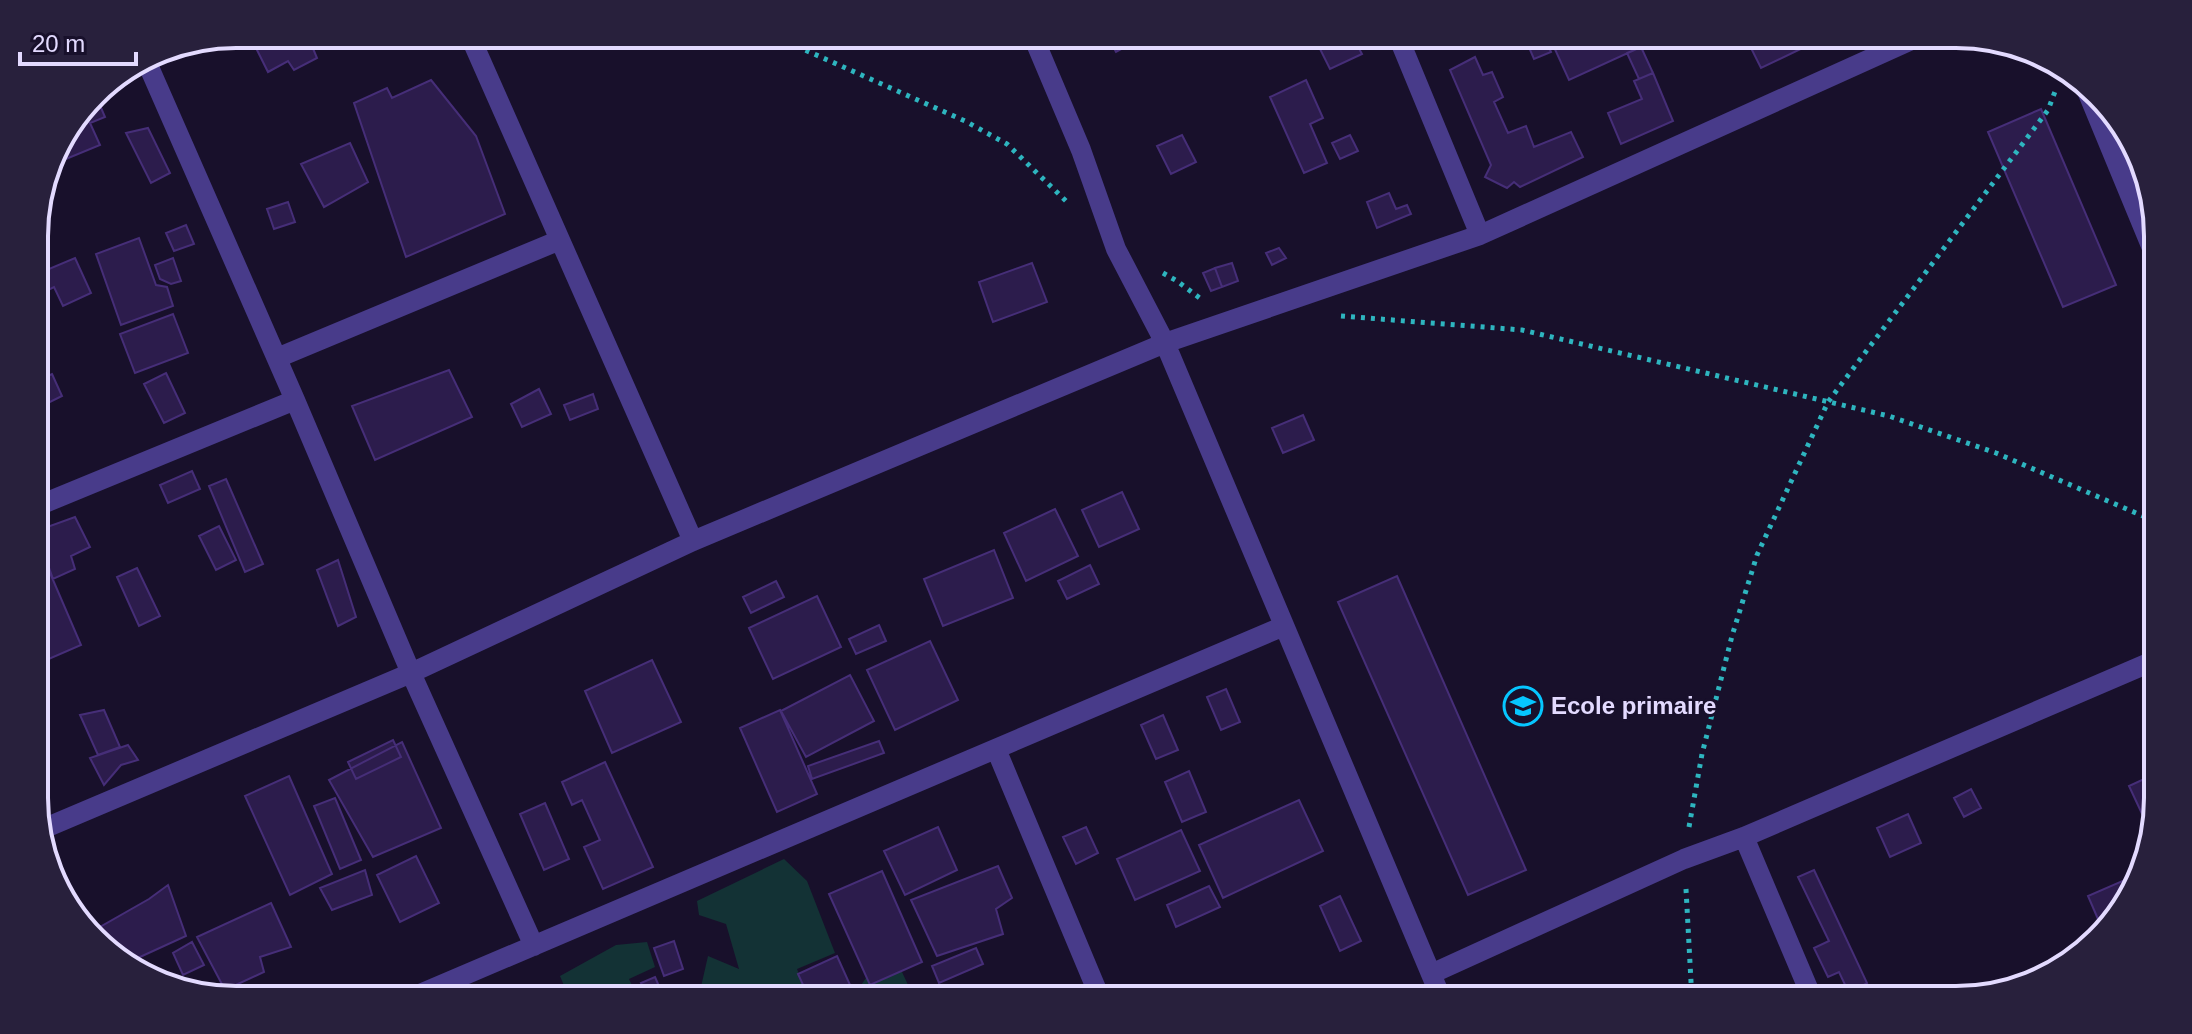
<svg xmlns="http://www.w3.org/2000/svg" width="2192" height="1034" viewBox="0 0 2192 1034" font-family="Arial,sans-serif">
<rect width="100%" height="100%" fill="#18102b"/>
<path fill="#133235" d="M784,859L807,881L835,953L797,969L809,1000H698L708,956L739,969L726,924L699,915L697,901Z
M870,903L915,1000H851L868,975Z
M647,942L655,967L629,979L639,1000H570L560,976L616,945Z"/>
<path fill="#2c1c4c" stroke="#462e78" stroke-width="2" d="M259,34H307L317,58L294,70L288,61L268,72L251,38Z
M1109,34H1132L1136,41L1116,52L1107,35Z
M1335,34H1352L1355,41L1342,47Z
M1529,34H1543L1551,52L1534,59L1524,36Z
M1548,34H1635L1641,47L1569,80Z
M1744,34H1804L1809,45L1761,68Z
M1338,40L1342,47L1355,41L1362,54L1330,69L1320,49Z
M1641,47L1653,73L1639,79L1627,53Z
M1475,57L1483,75L1492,72L1503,97L1494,102L1508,133L1526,126L1534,147L1571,132L1583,157L1520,187L1514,182L1507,188L1485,177L1491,165L1450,70Z
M1653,73L1673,121L1621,144L1608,113L1642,99L1634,81Z
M431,80L476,136L505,214L406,257L354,103L387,88L392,98Z
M1306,80L1323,118L1310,124L1327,163L1304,173L1270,97Z
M95,94L105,117L90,123L100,145L49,166L55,147Z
M2041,109L2116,285L2063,307L1988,132Z
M148,128L170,173L151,183L126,133Z
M1182,135L1196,162L1171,174L1157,146Z
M1350,135L1358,151L1340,159L1332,143Z
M350,143L368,182L324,207L301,164Z
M1389,193L1396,209L1407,205L1411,214L1377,228L1367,202Z
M288,202L295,222L274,229L267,209Z
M186,225L194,244L174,251L166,233Z
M139,238L156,285L167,287L173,306L121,325L96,254Z
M1279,248L1286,258L1272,265L1266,253Z
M75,258L91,293L63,306L54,287L44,292L37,274Z
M173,258L181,281L171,284L160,279L155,265Z
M1032,263L1047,302L993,322L979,282Z
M1232,263L1238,281L1222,287L1215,268Z
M1215,268L1222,287L1211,291L1203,273Z
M173,314L188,353L135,373L120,334Z
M449,370L472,417L375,460L352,406Z
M166,373L185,413L164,423L144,384Z
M52,374L62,396L42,406L35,391V382Z
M539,389L551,414L522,427L511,404Z
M593,394L598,409L570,420L564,405Z
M1303,415L1314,440L1283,453L1272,428Z
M192,471L200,489L168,503L160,485Z
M226,479L263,564L245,572L209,486Z
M1122,492L1139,529L1099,547L1082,510Z
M1055,509L1078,556L1026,581L1004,533Z
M75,517L90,547L71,556L75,569L53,579L36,531Z
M219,526L236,560L216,570L199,536Z
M35,538L81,645L35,665Z
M994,550L1013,598L943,626L924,579Z
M338,560L356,617L338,626L317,570Z
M1090,565L1099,584L1067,599L1058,581Z
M137,568L160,616L139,626L117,577Z
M1397,576L1526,870L1468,895L1338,602Z
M776,581L784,597L751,613L743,597Z
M817,596L841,647L773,679L749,628Z
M879,625L886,641L856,654L849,639Z
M930,641L958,700L895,730L867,670Z
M652,660L681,722L612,753L585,691Z
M850,675L874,721L806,757L781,711Z
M1226,689L1240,722L1221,730L1207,697Z
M104,710L120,747L98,755L80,715Z
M780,710L817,794L777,812L740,728Z
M1163,715L1178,750L1156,759L1141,725Z
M393,740L401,757L356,779L348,762Z
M879,741L884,753L812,779L808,766Z
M402,742L441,828L373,857L329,780Z
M128,745L138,760L121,765L104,785L90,758Z
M605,762L653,867L603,889L584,847L600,840L582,800L572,805L562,782Z
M1189,771L1206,812L1182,822L1165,782Z
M2157,773L2158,799L2151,833L2129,786Z
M289,776L332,874L290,895L245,796Z
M1971,789L1981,808L1964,817L1954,798Z
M335,798L361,860L340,869L314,806Z
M1299,800L1323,851L1223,898L1199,845Z
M545,803L569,859L544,870L520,814Z
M1908,814L1921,843L1890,857L1877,828Z
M938,827L957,870L905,895L884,851Z
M1086,827L1098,853L1076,864L1063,837Z
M1181,830L1200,871L1135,900L1117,859Z
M416,856L439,903L400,922L377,875Z
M998,866L1012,898L996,909L1003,934L937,956L911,900Z
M365,870L372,895L332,910L320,888Z
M1814,870L1867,983L1849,993L1839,972L1828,977L1814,948L1829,941L1798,877Z
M882,871L922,962L870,985L829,894Z
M2127,879L2131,890L2101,926L2088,896Z
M168,885L186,936L129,962L95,936L93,931L149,899Z
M1209,886L1220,907L1176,927L1167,905Z
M1340,896L1361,941L1340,951L1320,906Z
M271,903L291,947L260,957L264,972L225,990L197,937Z
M674,941L683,969L664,976L654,948Z
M192,942L204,965L183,975L173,953Z
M976,948L983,964L939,983L932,966Z
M837,956L855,996L846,1000H810L798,974Z
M655,977L665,1000H651L641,983Z"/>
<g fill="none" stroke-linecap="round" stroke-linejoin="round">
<path stroke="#2eb5bf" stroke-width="5" stroke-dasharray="4 6" stroke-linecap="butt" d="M769,34L965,121L1007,144L1066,201
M1163,273L1177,281L1201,299
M1341,316L1522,330L1889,416L1996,453L2157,522
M1689,827L1702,754L1732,636L1757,555L1828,402L2048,110L2056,89
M1686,889L1692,1000"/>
<path stroke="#483b8a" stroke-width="20" d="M469,34L693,541
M1032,34L1081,150L1116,249L1165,343L1442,1000
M1397,34L1480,235
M145,58L295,400L411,673L534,946
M2087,91L2156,258
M277,358L560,240
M35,507L295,400
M996,749L1101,1000
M38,831L411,673L693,541L1165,343L1480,235L1925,34
M1744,837L1813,1000
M1431,974L1684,859L1744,837L2158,659
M406,1000L1284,626"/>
</g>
<defs>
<g id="school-ring" transform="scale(2)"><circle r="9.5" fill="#18102b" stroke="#06c6ff" stroke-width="1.5"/><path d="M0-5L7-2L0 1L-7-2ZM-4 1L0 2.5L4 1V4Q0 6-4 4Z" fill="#06c6ff"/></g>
</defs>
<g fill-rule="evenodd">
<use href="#school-ring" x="1523" y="706"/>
</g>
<g text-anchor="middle" stroke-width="6" stroke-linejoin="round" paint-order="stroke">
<g font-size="24" font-weight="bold" fill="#e3daff" stroke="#18102b" text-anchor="start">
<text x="1551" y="714">Ecole primaire</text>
</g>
</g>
<path d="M0 0H2192V1034H0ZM236 48H1956A188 188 0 0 1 2144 236V798A188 188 0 0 1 1956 986H236A188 188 0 0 1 48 798V236A188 188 0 0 1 236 48Z" fill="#28203c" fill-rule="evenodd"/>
<path fill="none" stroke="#e3daff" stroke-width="4" d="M236 48H1956A188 188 0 0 1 2144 236V798A188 188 0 0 1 1956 986H236A188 188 0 0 1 48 798V236A188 188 0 0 1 236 48Z"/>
<path d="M20 52v12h116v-12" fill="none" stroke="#e3daff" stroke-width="4"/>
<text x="32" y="52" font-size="24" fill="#e3daff" stroke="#18102b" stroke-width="6" paint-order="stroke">20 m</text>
</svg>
